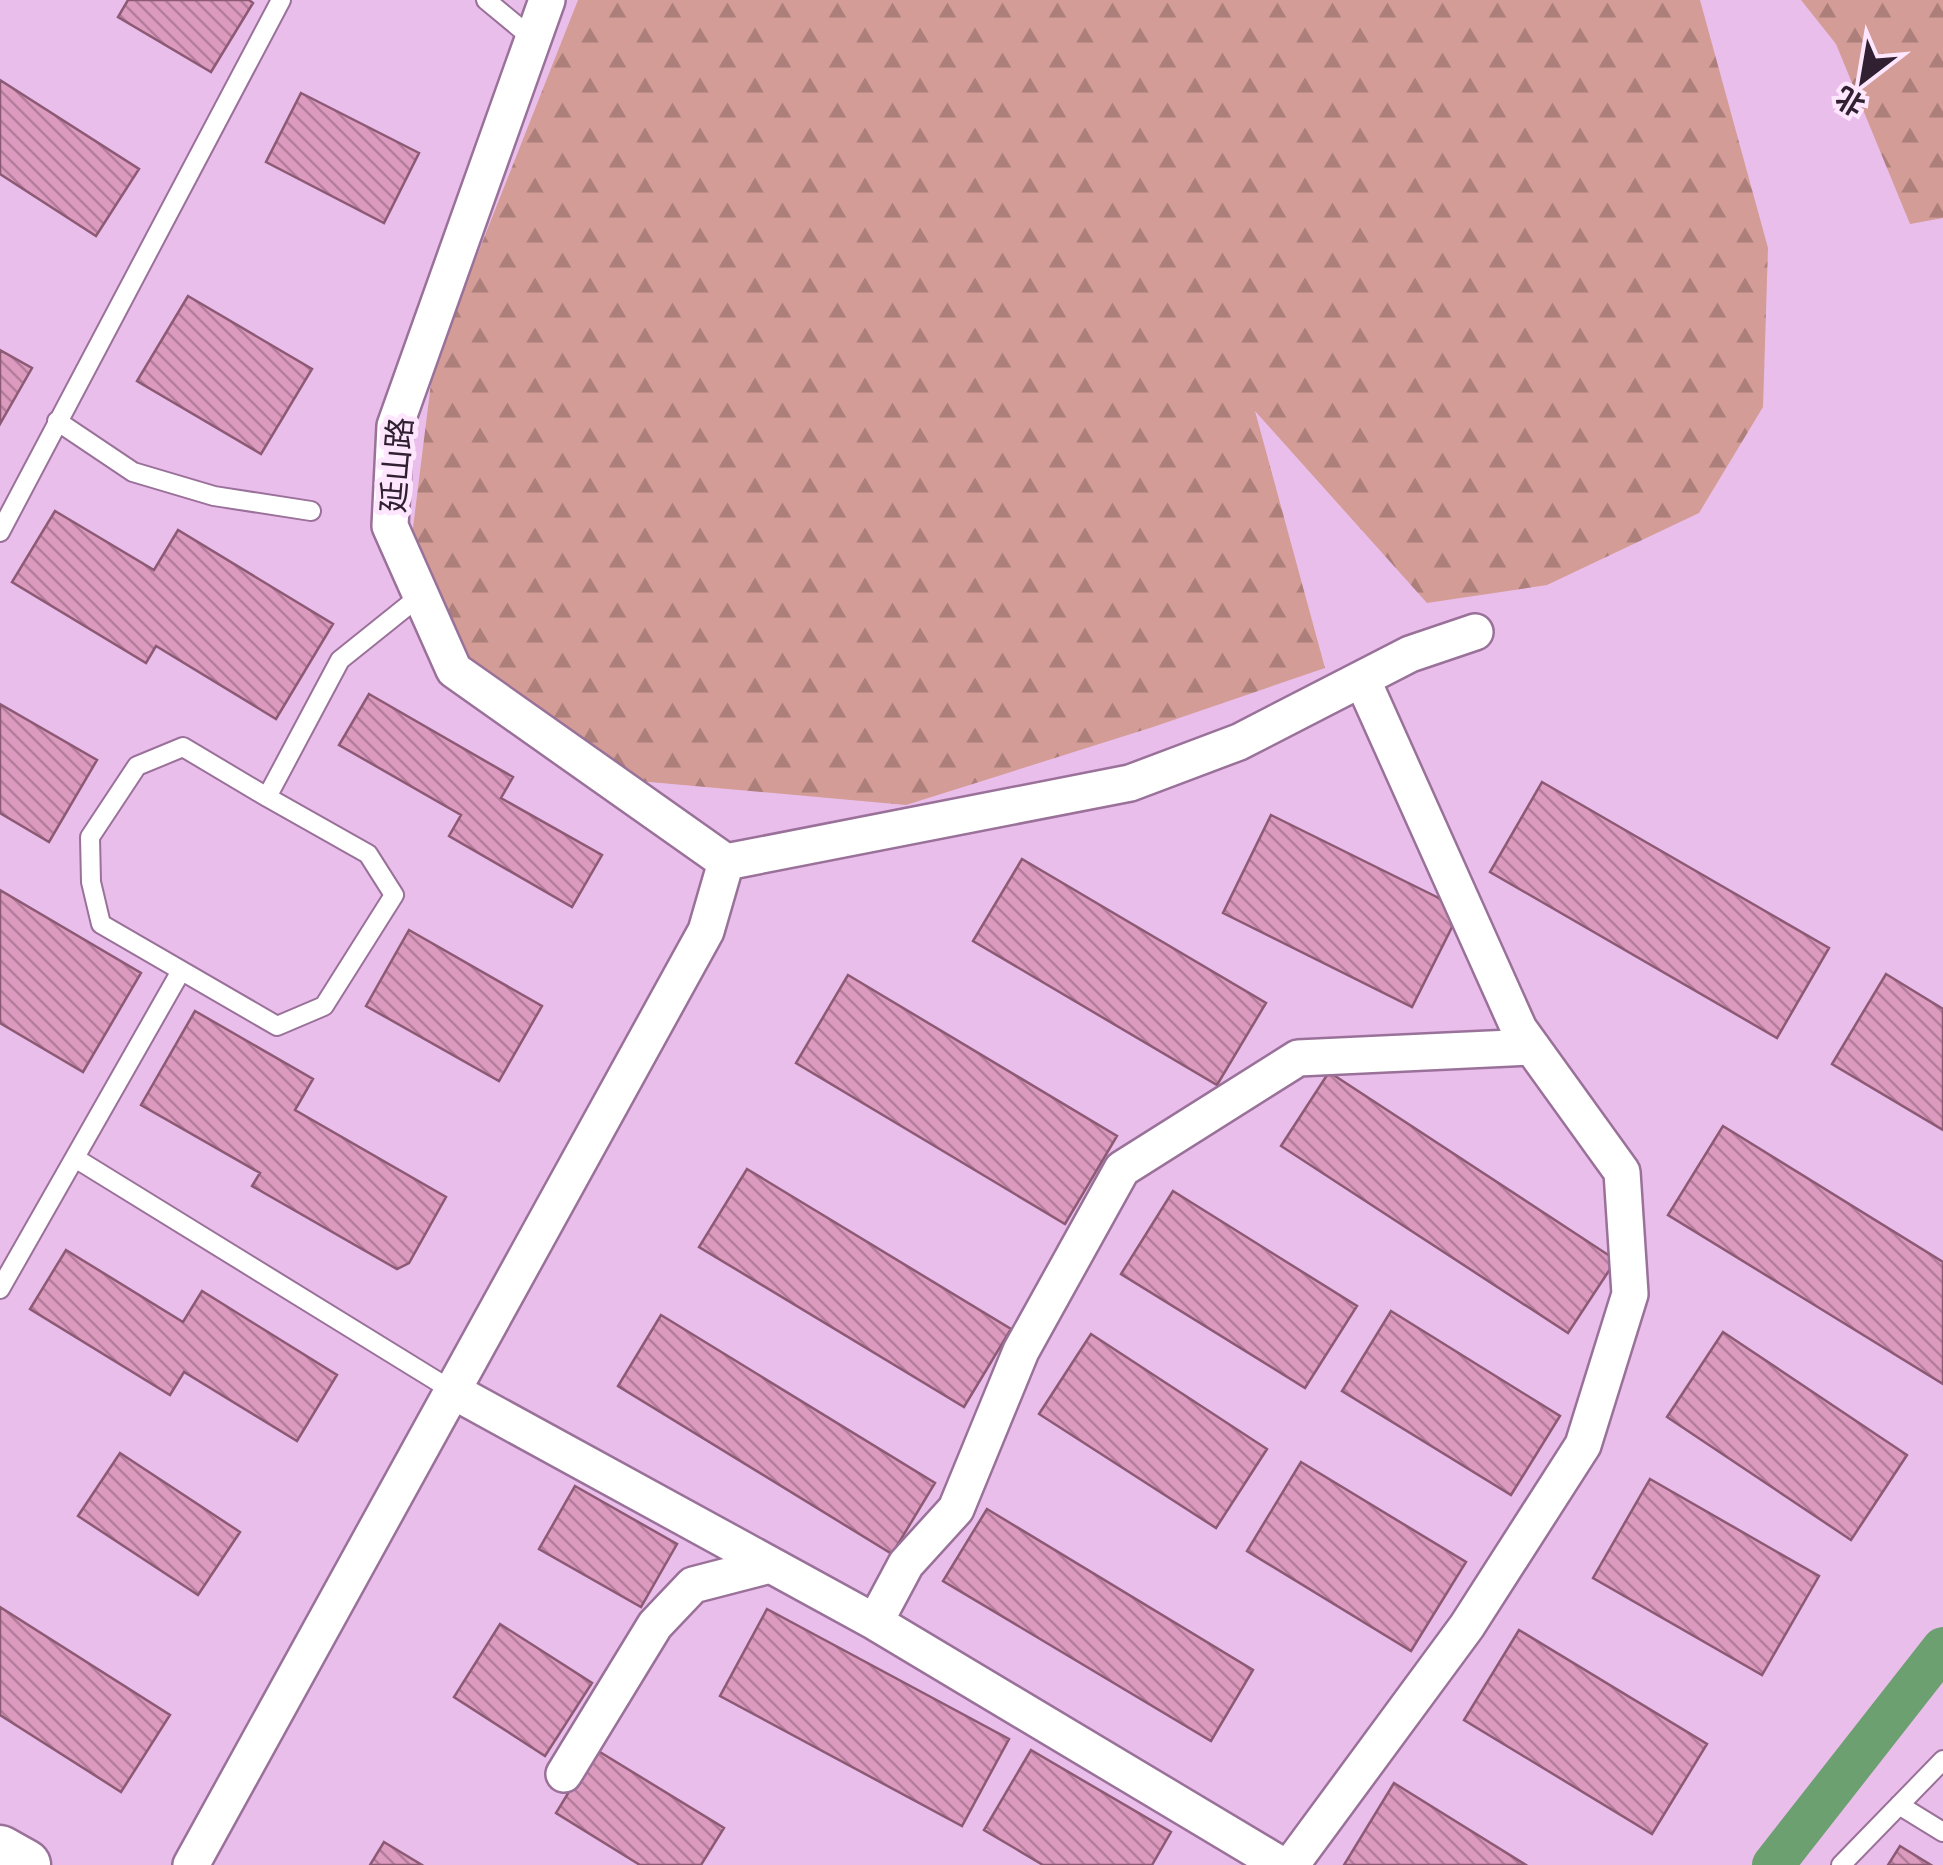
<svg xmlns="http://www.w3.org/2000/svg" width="1943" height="1865" viewBox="0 0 1943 1865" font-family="'PT Serif','Noto Sans SC',serif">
<defs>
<pattern id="forest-firs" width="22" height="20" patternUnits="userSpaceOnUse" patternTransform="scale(2.5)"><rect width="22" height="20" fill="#d39c96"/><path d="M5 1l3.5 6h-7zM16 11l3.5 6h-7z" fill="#ac7f7b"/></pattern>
<pattern id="building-back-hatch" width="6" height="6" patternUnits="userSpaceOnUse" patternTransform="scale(2.5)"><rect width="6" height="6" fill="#dc9abe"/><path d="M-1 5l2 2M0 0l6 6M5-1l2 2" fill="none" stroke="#b37d9b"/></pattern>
</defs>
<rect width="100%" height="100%" fill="#eabeea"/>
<path fill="url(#forest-firs)" d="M578,0H1700L1768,248L1763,407L1699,513L1547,585L1427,603L1255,411L1325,668L1153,727L906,805L605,778L443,654L409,560L433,367Z
M1801,0H1943V218L1910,224L1836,44Z"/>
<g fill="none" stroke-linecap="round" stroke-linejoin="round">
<path stroke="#6ca070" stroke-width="42" d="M1773,1865L1943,1648"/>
</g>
<path fill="url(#building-back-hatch)" stroke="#8c5a75" stroke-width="2.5" d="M128,0H249L253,3L211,72L118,17Z
M0,80L139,169L96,236L0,174Z
M301,93L419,153L384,223L266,162Z
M188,296L312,369L261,454L137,381Z
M0,350L32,368L0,424Z
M55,511L154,570L178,530L333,624L276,719L156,646L146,663L12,582Z
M369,694L513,777L501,798L602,855L572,907L449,836L461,815L339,745Z
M0,704L97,760L49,842L0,813Z
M1542,782L1829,948L1777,1038L1490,872Z
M1271,815L1461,909L1412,1007L1223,913Z
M1022,859L1266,1003L1217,1085L973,941Z
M0,890L141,973L83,1072L0,1023Z
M409,930L542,1006L499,1081L366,1006Z
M1886,974L1943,1009V1130L1832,1064Z
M848,975L1117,1136L1065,1224L796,1063Z
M195,1011L313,1079L295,1110L446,1197L409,1263L397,1269L252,1186L260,1173L141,1105Z
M1329,1072L1616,1260L1568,1333L1281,1146Z
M1723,1126L1943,1262V1384L1668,1215Z
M747,1169L1011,1329L964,1407L699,1247Z
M1173,1191L1357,1306L1305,1388L1121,1274Z
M66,1250L183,1322L202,1291L337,1375L297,1441L184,1372L170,1395L30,1309Z
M1391,1311L1560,1416L1511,1495L1342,1391Z
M661,1315L935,1483L892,1554L618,1386Z
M1723,1332L1907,1455L1851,1540L1667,1417Z
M1091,1334L1267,1449L1216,1528L1039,1414Z
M120,1453L240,1532L198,1595L78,1516Z
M1301,1462L1466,1562L1411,1651L1247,1551Z
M1650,1479L1819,1576L1762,1675L1593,1578Z
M575,1486L677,1544L641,1607L539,1549Z
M987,1509L1253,1670L1211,1741L943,1581Z
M0,1607L170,1715L121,1792L0,1715Z
M767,1609L1009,1739L962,1826L720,1696Z
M500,1624L592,1683L545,1756L454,1697Z
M1519,1630L1707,1744L1652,1834L1464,1720Z
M595,1749L724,1828L701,1865H640L556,1813Z
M1031,1750L1171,1832L1152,1865H1043L984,1830Z
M1394,1783L1526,1865H1344Z
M384,1842L422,1865H370Z
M1900,1846L1931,1865H1888Z"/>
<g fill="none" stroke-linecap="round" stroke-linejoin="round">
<g stroke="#997199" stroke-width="22">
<path id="lane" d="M486,0L533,39
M57,421L133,472L214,496L311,511
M0,532L281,0
M267,797L368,854L394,895L324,1006L277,1026L101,924L91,882L90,837L137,766L183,747L267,797L340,660L421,595
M75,1158L453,1391
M0,1289L181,971
M1899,1805L1943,1832
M1841,1865L1943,1760"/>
</g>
<g stroke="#997199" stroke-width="40">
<path id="street" d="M547,0L395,426L390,526L454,670L726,862
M726,862L1130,783L1239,742L1410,654L1475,632
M453,1391L875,1622L906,1564L956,1509L1021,1351L1122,1169L1298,1058L1532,1047
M875,1622L1281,1865
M564,1774L655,1625L693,1585L770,1565
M191,1865L706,931L726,862
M1291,1865L1467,1626L1583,1445L1630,1294L1622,1172L1519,1029L1362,679"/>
</g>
<g stroke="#997199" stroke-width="55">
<path id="secondary" d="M0,1851L25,1865"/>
</g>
<use href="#lane" stroke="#fff" stroke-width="18"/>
<use href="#street" stroke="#fff" stroke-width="35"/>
<use href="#secondary" stroke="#fff" stroke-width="50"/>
</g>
<g text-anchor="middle" stroke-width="10" stroke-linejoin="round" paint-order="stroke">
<g font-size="32" fill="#302031" stroke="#fee7fe">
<text transform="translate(397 465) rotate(-85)" y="11">延山路</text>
</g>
</g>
<g transform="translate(1863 80) rotate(211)" stroke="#fee7fe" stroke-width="8" paint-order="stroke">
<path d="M0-8L18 38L0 25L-18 38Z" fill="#302031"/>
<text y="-15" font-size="28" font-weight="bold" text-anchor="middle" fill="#302031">北</text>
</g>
</svg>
